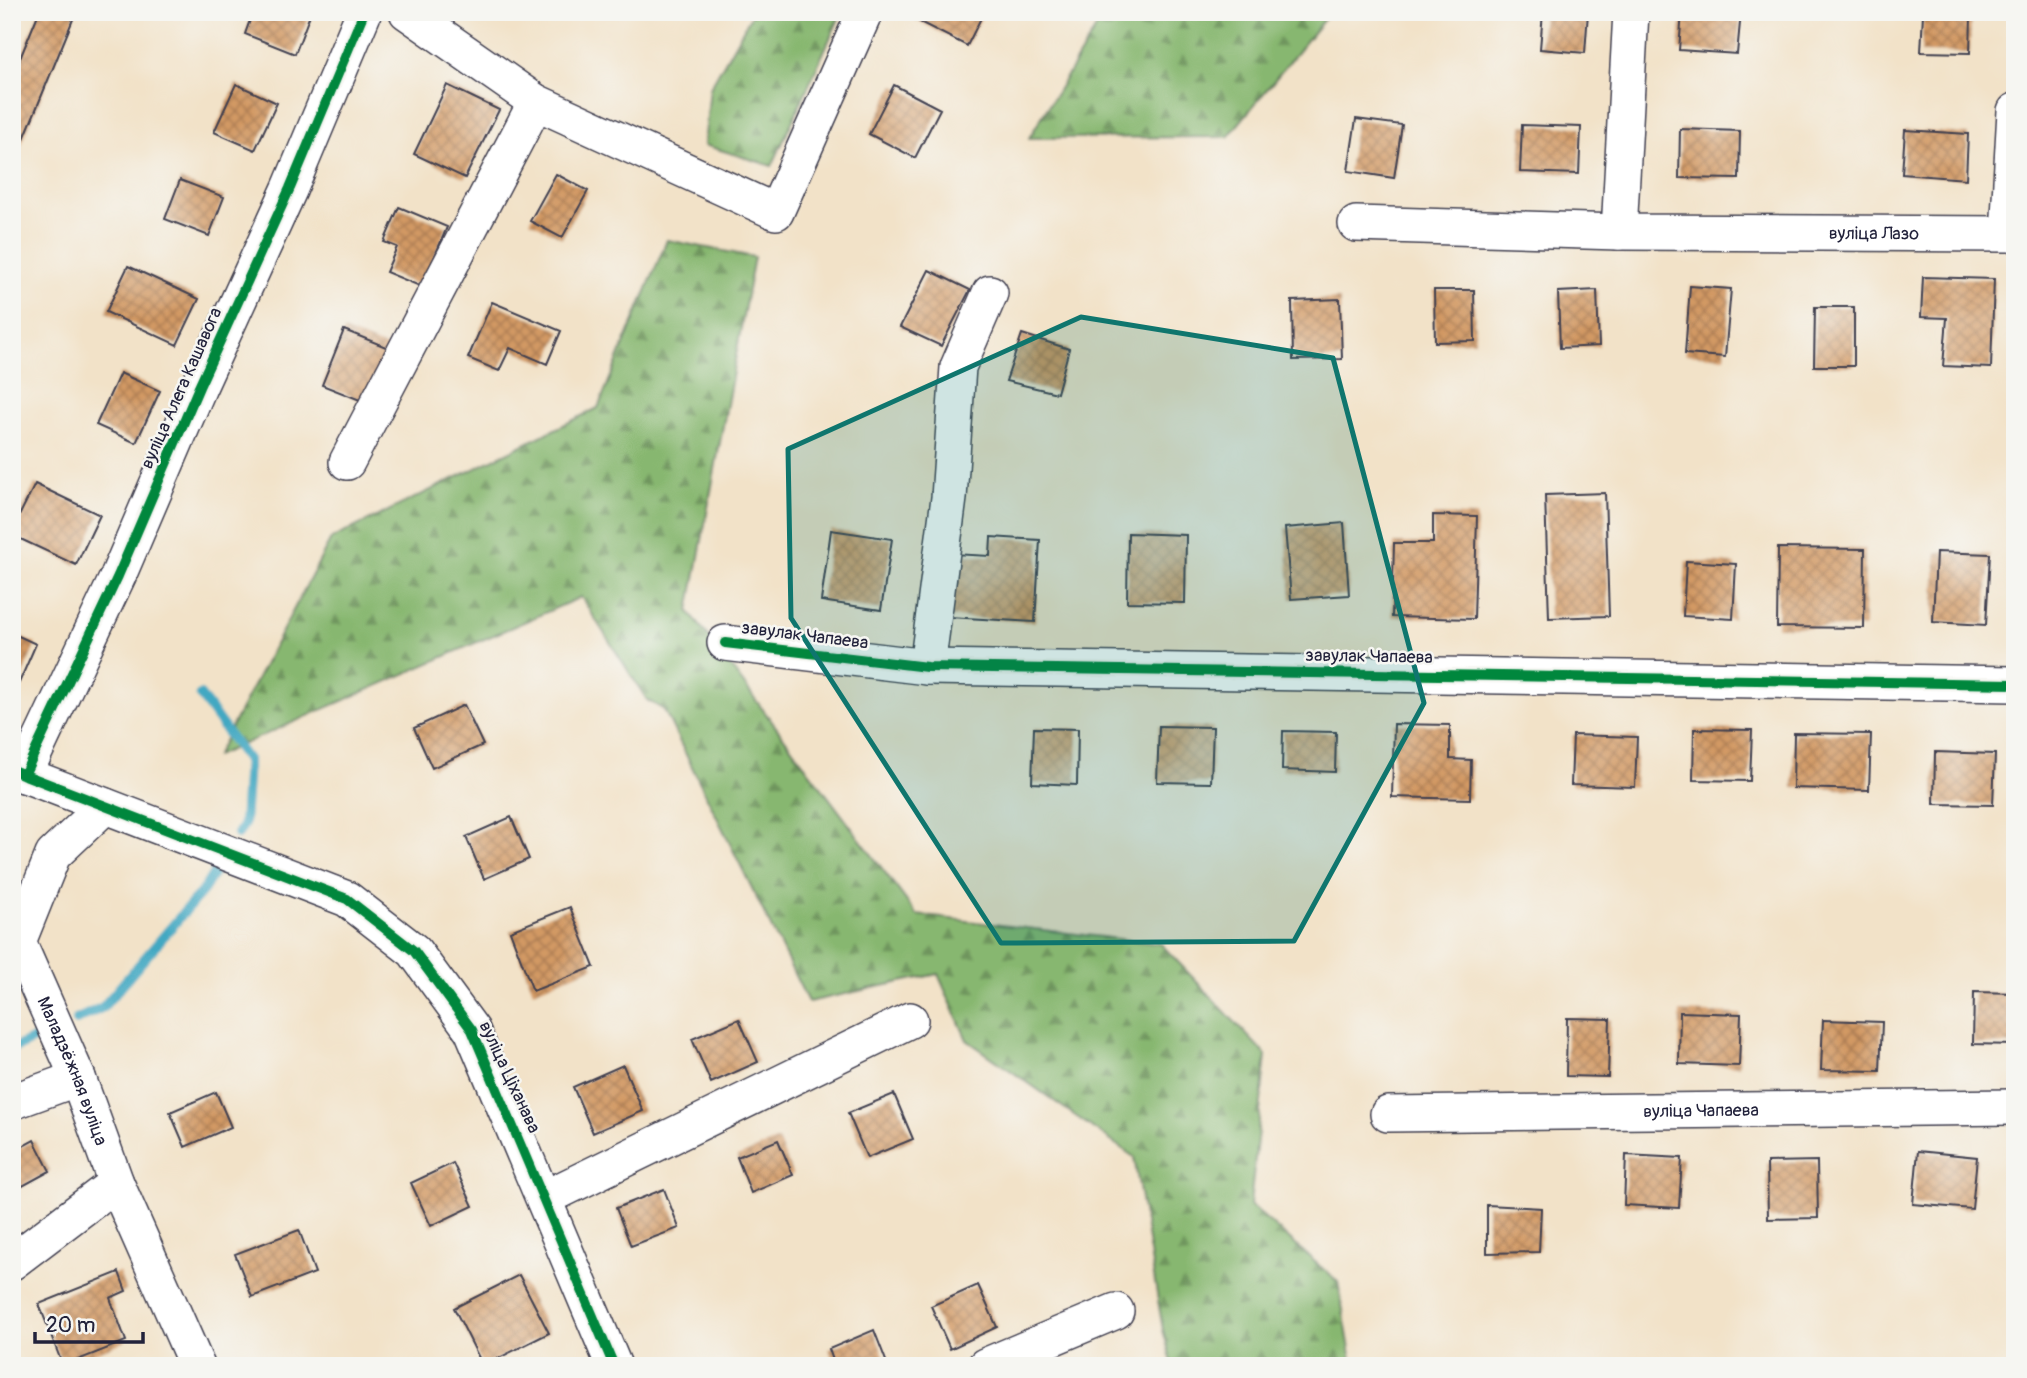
<svg xmlns="http://www.w3.org/2000/svg" width="2027" height="1378" viewBox="0 0 2027 1378" font-family="Pangolin,sans-serif">
<defs>
<pattern id="forest-firs" width="22" height="20" patternUnits="userSpaceOnUse" patternTransform="scale(1.75)"><rect width="22" height="20" fill="#87b770"/><path d="M5 1l3.5 6h-7zM16 11l3.5 6h-7z" fill="#6e945d"/></pattern>
<pattern id="building-cross-hatch" width="8" height="8" patternUnits="userSpaceOnUse" patternTransform="scale(1.75)"><rect width="8" height="8" fill="#d29963"/><path d="M0 0l8 8M0 8l8-8" fill="none" stroke="#aa7c53"/></pattern>
</defs>
<rect width="100%" height="100%" fill="#f6f6f2"/>
<filter id="ink" filterUnits="userSpaceOnUse"><feTurbulence type="fractalNoise" baseFrequency=".0143" numOctaves="2"/><feDisplacementMap in="SourceGraphic" scale="14" xChannelSelector="R" yChannelSelector="G"/><feConvolveMatrix kernelMatrix="1 2 1 2 8 2 1 2 1" color-interpolation-filters="sRGB"/></filter>
<filter id="wash" filterUnits="userSpaceOnUse"><feTurbulence type="fractalNoise" baseFrequency=".00686" numOctaves="4" result="noise"/><feDisplacementMap in="SourceGraphic" scale="28" xChannelSelector="R" yChannelSelector="G"/><feGaussianBlur stdDeviation="1.57" result="paint"/><feColorMatrix in="noise" values="0 0 0 0 0 0 0 0 0 0 0 0 0 0 0 0 0 1.4 0 .05"/><feComposite in="paint" operator="in"/></filter>
<g filter="url(#wash)">
<rect width="100%" height="100%" fill="#f2e2c8"/>
<path fill="url(#forest-firs)" stroke="#546c56" stroke-width="2" d="M753,12H842L772,166L704,145L710,88Z
M1106,12H1330L1228,137L1029,138Z
M667,240L754,257L689,611L917,915L1161,944L1266,1055L1250,1205L1338,1282L1353,1366H1173L1163,1330L1134,1157L967,1040L938,974L808,1002L664,710L647,700L581,597L216,756L331,539L598,408Z"/>
<g fill="none" stroke-linecap="round" stroke-linejoin="round">
<path stroke="#42a8c2" stroke-width="10" d="M200,695L248,761L244,824L238,834
M76,1020L103,1007L204,889L215,871
M12,1049L36,1038"/>
</g>
<g id="blocks">
<path fill="url(#building-cross-hatch)" d="M39,12H76L12,168V78Z
M253,12H311L295,54L245,34Z
M915,12H984L967,46L912,18Z
M1543,12H1588L1585,53L1540,49Z
M1682,12H1741L1737,54L1679,50Z
M1923,14L1971,16L1970,53L1921,52Z
M236,84L277,103L255,150L214,132Z
M447,85L499,110L465,178L414,154Z
M894,85L940,109L915,158L869,134Z
M1356,119L1402,125L1394,178L1348,171Z
M1522,125L1581,127L1579,174L1520,172Z
M1680,129L1740,131L1739,179L1679,178Z
M1905,130L1968,134L1966,179L1902,174Z
M556,174L588,191L562,238L530,221Z
M180,180L224,197L209,236L165,219Z
M399,207L447,227L422,287L386,272L397,247L384,242Z
M128,266L199,299L177,345L106,312Z
M929,270L970,290L941,346L900,327Z
M1923,277L1994,279L1991,368L1943,366L1947,318L1921,317Z
M1690,286L1731,289L1725,357L1685,354Z
M1434,290H1474L1475,341L1435,342Z
M1597,290L1599,346L1560,348L1558,292Z
M1340,299L1342,359L1293,360L1292,301Z
M492,302L561,331L547,364L510,348L499,371L468,358Z
M1815,307H1854V366H1814Z
M344,330L391,349L370,404L322,385Z
M1022,334L1069,349L1057,393L1006,381Z
M120,373L160,391L136,443L96,425Z
M35,484L100,515L76,565L12,535V530Z
M1605,493L1609,616L1549,618L1545,495Z
M1433,515L1477,516L1474,619L1392,617L1394,543H1433Z
M1344,523L1349,595L1291,599L1285,528Z
M831,530L892,539L881,610L821,601Z
M1128,533L1186,535L1185,603L1127,602Z
M991,537L1040,540L1035,622L949,617L953,554L990,556Z
M1778,548L1865,549L1864,628L1777,627Z
M1936,552L1990,554L1986,625L1933,622Z
M1686,561L1736,564L1733,619L1683,616Z
M12,633L36,644L19,683L12,680Z
M464,705L483,745L432,768L414,728Z
M1394,724L1450,725V759L1471,760L1470,799L1392,797Z
M1159,726L1213,727L1211,783L1157,782Z
M1034,728L1078,729L1077,785L1032,783Z
M1694,729L1752,730L1750,781L1693,780Z
M1283,731L1336,732L1335,772L1282,770Z
M1794,733L1871,734L1869,790L1793,788Z
M1573,735L1637,737L1635,787L1571,785Z
M1935,752L1995,754L1993,805L1934,804Z
M511,817L529,859L484,879L466,837Z
M570,907L594,967L533,991L510,931Z
M1974,992L2015,993V1045L1973,1044Z
M1680,1012L1741,1014L1739,1066L1679,1064Z
M1567,1018L1610,1019L1608,1077L1566,1076Z
M739,1019L758,1062L711,1083L692,1039Z
M1823,1020L1882,1022L1880,1071L1821,1070Z
M623,1065L643,1111L593,1133L573,1087Z
M216,1092L231,1127L185,1147L170,1112Z
M894,1094L913,1139L867,1158L848,1113Z
M34,1140L50,1171L19,1188L12,1176V1152Z
M778,1140L793,1175L751,1193L737,1157Z
M1918,1151L1977,1157L1972,1209L1913,1204Z
M1626,1155L1682,1158L1679,1208L1624,1205Z
M1817,1161L1818,1218L1768,1219L1767,1162Z
M453,1163L473,1206L431,1226L411,1183Z
M664,1189L679,1228L631,1246L616,1208Z
M1487,1205L1541,1208L1539,1252L1487,1253Z
M299,1230L315,1273L252,1297L235,1254Z
M119,1272L126,1291L110,1298L126,1341L63,1366L39,1304Z
M519,1275L549,1333L483,1366L454,1308Z
M978,1285L997,1327L950,1349L931,1306Z
M874,1330L888,1366H835L829,1349Z"/>
</g>
</g>
<g filter="url(#ink)">
<use href="#blocks" fill-opacity="0" stroke="#413f50" stroke-width="2"/>
<g fill="none" stroke-linecap="round" stroke-linejoin="round">
<g stroke="#413f50" stroke-width="38">
<g id="minor">
<path d="M407,12L536,102L776,212L865,12"/>
<path id="s1" d="M1356,224L1619,232L2008,234L2015,111"/>
<path d="M1619,232L1631,12"/>
<path d="M347,462L536,102"/>
<path d="M725,643L927,667L2015,684"/>
<path d="M927,667L949,498L958,367L990,293"/>
<path d="M12,770L347,899L414,951L472,1030L614,1366"/>
<path d="M24,775L118,576L199,387L290,188L364,12"/>
<path id="s2" d="M12,922L18,942L78,1078L116,1183L197,1366"/>
<path d="M18,942L53,855L105,806"/>
<path d="M12,1102L78,1078"/>
<path id="s3" d="M1388,1114L2015,1107"/>
<path d="M545,1198L910,1020"/>
<path d="M12,1262L116,1183"/>
<path d="M985,1366L1116,1311"/>
</g>
</g>
<use href="#minor" stroke="#fff" stroke-width="35"/>
<g stroke="#f6f6f2" stroke-width="15">
<path id="cycleway" d="M725,643L927,667L2015,684
M12,770L347,899L414,951L472,1030L614,1366
M24,775L118,576L199,387L290,188L364,12"/>
</g>
<use href="#cycleway" stroke="#00873e" stroke-width="10"/>
</g>
</g>
<path fill="#0f766e" fill-opacity="0.2" stroke="#0f766e" stroke-width="5" stroke-linejoin="round" d="M1081,317L1333,358L1424,703L1294,941L1001,943L791,618L788,449Z"/>
<g text-anchor="middle" stroke-width="5" stroke-linejoin="round" paint-order="stroke">
<g font-size="18" fill="#22223b" stroke="#f6f6f2">
<text dy="6" stroke="none"><textPath href="#s1" startOffset="518">вуліца Лазо</textPath></text>
<text transform="translate(181 388) rotate(-66)" y="6">вуліца Алега Кашавога</text>
<text transform="translate(805 635) rotate(7)" y="6">завулак Чапаева</text>
<text transform="translate(1369 656) rotate(1)" y="6">завулак Чапаева</text>
<text dy="6" stroke="none"><textPath href="#s2" startOffset="161">Маладзёжная вуліца</textPath></text>
<text transform="translate(510 1077) rotate(65)" y="6">вуліца Ціханава</text>
<text dy="6" stroke="none"><textPath href="#s3" startOffset="313">вуліца Чапаева</textPath></text>
</g>
</g>
<rect width="2027" height="1378" fill="none" stroke="#f6f6f2" stroke-width="42"/>
<path d="M35 1332v10h108v-10" fill="none" stroke="#22223b" stroke-width="3.5"/>
<text x="46" y="1332" font-size="21" fill="#22223b" stroke="#f6f6f2" stroke-width="5" paint-order="stroke">20 m</text>
</svg>
